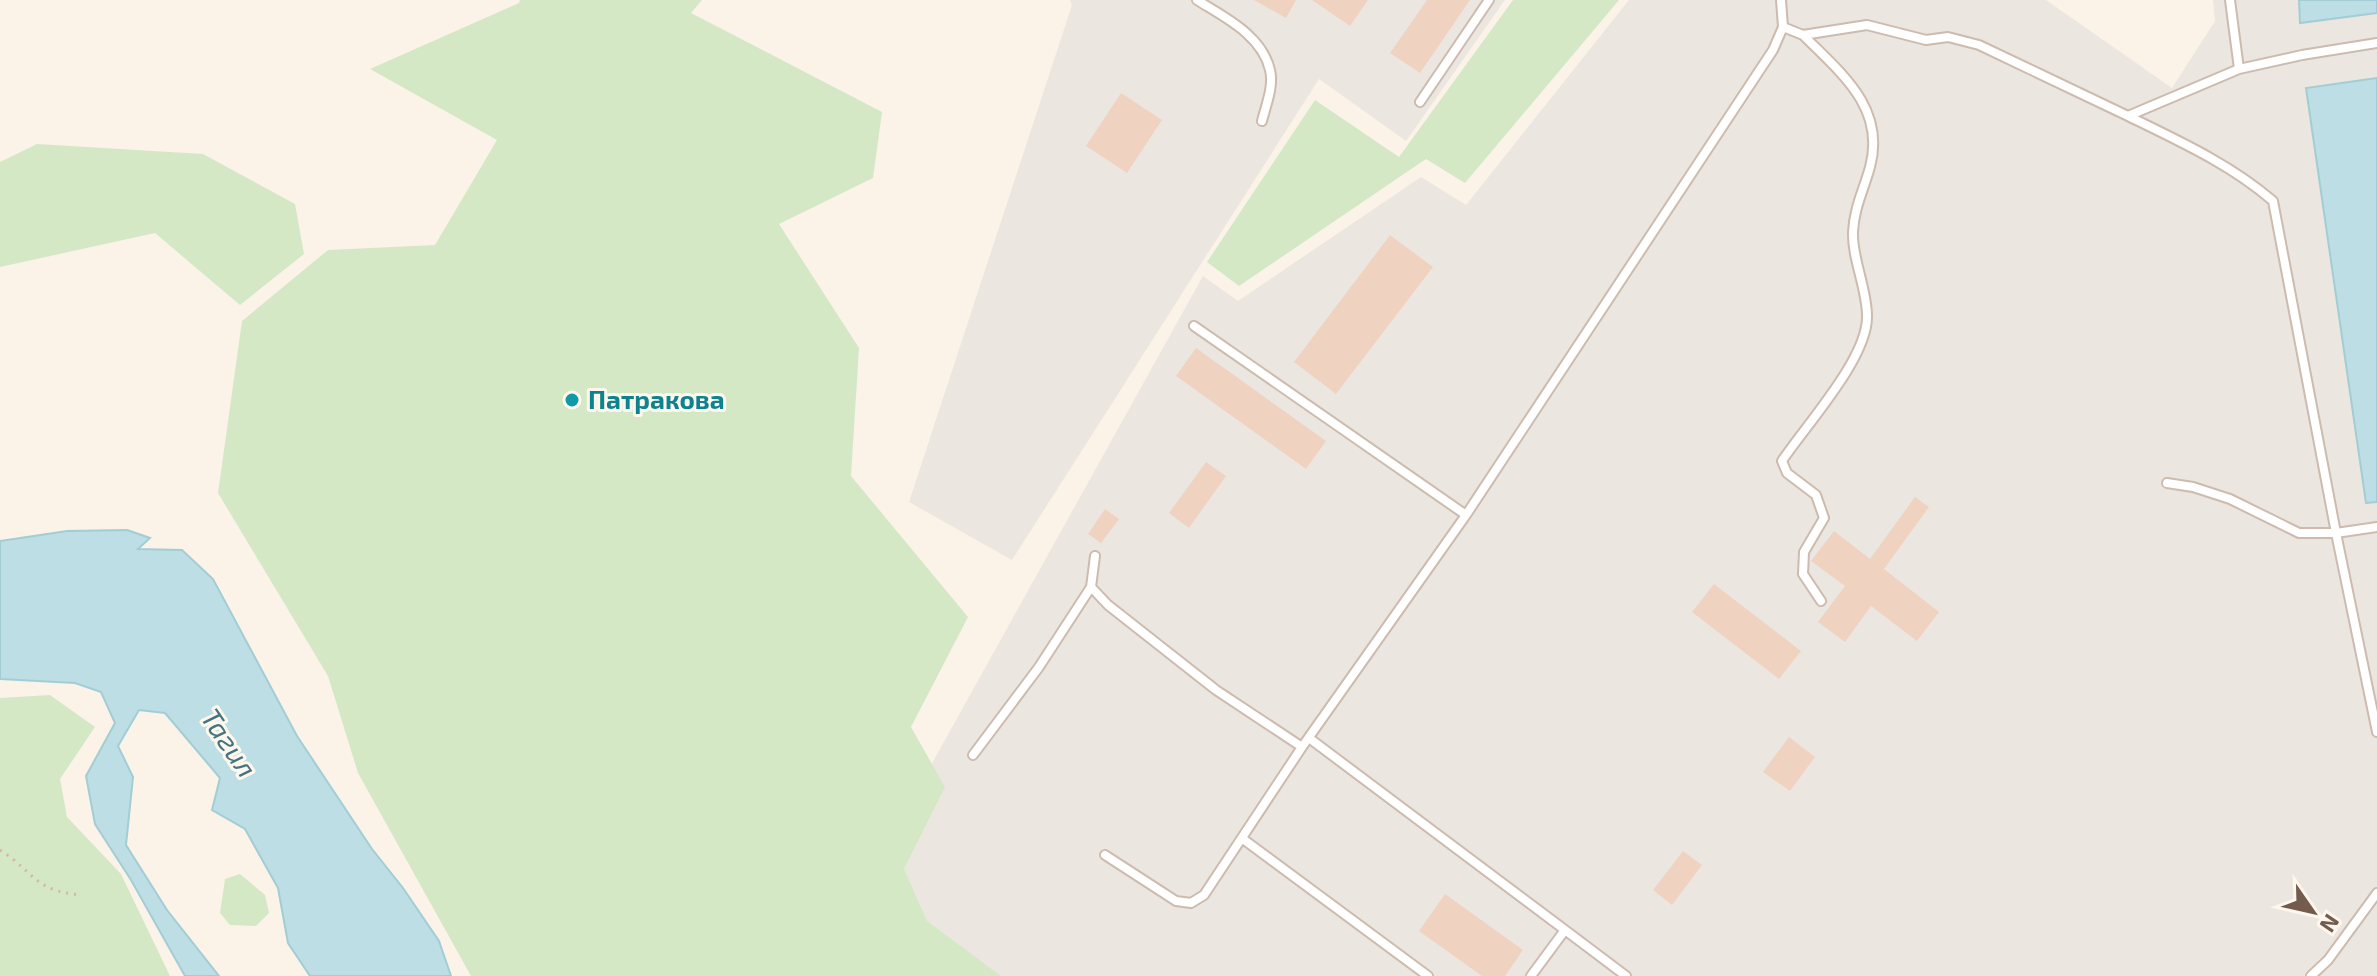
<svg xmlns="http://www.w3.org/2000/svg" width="2377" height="976" viewBox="0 0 2377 976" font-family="'Exo 2',sans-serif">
<rect width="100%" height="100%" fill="#fbf3e7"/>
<path fill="#ece6e0" d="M1070,0H1505L1406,141L1319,79L1012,560L909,502L1072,5Z
M1629,0H2046L2172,88L2215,21L2213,0H2377V976H895L891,837L1203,276L1238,301L1421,177L1466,205Z"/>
<path fill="#d4e8c6" d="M520,0H702L691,13L882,112L873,178L779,224L859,348L851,476L968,617L911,727L945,787L904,869L927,921L1001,976H471L358,773L328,676L218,493L242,321L328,250L435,245L497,140L370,69L519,3Z
M1513,0H1619L1465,183L1426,159L1239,286L1207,262L1315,100L1399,157Z
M37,144L203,154L295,204L304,254L240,305L155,233L0,267V162Z
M50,695L95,727L60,779L67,817L121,874L170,976H0V698Z
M240,874L265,895L269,913L256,926L230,925L220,913L225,879Z"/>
<path fill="#bcdee4" stroke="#a3cdd5" stroke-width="2" d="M2299,0H2377V13L2300,23Z
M2377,78V502L2366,503L2306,88Z
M127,530L150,538L138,549L182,550L213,579L297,736L372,849L403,888L439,941L451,976H310L288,943L278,888L245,829L212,810L220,778L165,713L139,710L118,746L133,777L126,845L167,910L219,976H185L131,880L95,824L86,776L115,723L101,692L75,683L0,679V541L67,531Z"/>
<path fill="#efd3c0" d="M1254,0H1296L1286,18Z
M1312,0H1368L1350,26Z
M1427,0H1470L1420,73L1390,53Z
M1121,93L1162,120L1127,173L1086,146Z
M1390,235L1433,267L1336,394L1294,362Z
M1196,348L1326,441L1306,469L1176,376Z
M1206,462L1226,476L1189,528L1169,513Z
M1915,497L1929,507L1884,569L1939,612L1917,641L1871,606L1845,642L1818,622L1845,586L1811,561L1834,531L1870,559Z
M1105,509L1119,519L1101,543L1088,534Z
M1714,584L1801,651L1779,679L1692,612Z
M1789,737L1815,757L1790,791L1763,772Z
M1683,851L1702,865L1672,905L1653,890Z
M1445,894L1523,950L1505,976H1482L1419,931Z"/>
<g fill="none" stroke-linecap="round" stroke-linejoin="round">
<g stroke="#ccbbae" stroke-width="12">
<path id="service" d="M1197,0C1224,17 1262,35 1270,70C1274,86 1266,105 1262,121
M2230,0L2239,69
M1783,27L1803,35L1867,25L1926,40L1948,37L1979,45L2128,116L2239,69L2302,55L2377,43
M1803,35C1841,73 1886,108 1870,167C1864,189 1854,208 1853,232C1852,259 1867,288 1867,316C1868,358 1806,425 1782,461L1787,473L1816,495L1824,518L1804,552L1803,574L1821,601
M1420,102L1489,0
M2128,116C2179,141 2230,164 2273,201L2336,533L2377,732
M1194,326L1466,515
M2167,483L2193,487L2230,499L2299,533H2336L2377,527
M1095,556L1091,587L1108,605L1216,690L1302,747
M1309,738L1565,930L1531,976
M973,755L1039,667L1091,587
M1243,839L1428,976
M1105,855L1176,901L1191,903L1204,895L1302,747L1466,515L1773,50L1783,27L1781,0
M1565,930L1626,976
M2311,976L2328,960L2377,893"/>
</g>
<path stroke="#d4b6a3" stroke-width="3" stroke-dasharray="2 6" stroke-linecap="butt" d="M0,850C36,873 33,891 82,895"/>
<use href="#service" stroke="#fff" stroke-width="8"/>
</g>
<circle fill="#0f9aa8" stroke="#fef7ed" stroke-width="3" cx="572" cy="400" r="8"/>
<g text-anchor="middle" stroke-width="6" stroke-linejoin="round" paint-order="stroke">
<g font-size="26" font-weight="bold" fill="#0d838f" stroke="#fef7ed" text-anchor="start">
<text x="588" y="409">Патракова</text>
</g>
<g font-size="28" font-style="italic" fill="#44747f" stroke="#fef7ed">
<text transform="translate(229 743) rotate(56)" y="10">Тагил</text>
</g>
</g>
<g transform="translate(2313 912) rotate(124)" stroke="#fef7ed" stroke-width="6" paint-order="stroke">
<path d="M0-6L14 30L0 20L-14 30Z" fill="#735b4d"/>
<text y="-12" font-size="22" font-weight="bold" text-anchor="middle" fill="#735b4d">N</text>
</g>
</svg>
